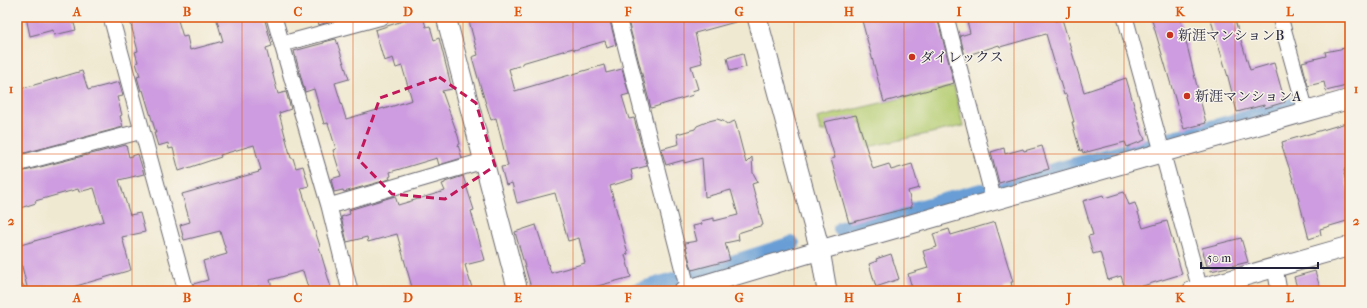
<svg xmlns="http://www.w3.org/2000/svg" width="1367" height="308" viewBox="0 0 1367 308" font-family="'IM FELL French Canon','Noto Serif JP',serif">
<rect width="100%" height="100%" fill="#f7f3e8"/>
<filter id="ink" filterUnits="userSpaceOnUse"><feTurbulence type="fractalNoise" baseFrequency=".025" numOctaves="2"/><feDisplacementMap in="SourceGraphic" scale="8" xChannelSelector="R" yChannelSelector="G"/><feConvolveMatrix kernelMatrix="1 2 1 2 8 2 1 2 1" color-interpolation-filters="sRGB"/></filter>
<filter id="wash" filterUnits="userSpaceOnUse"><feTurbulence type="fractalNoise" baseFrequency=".012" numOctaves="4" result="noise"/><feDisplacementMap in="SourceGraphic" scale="16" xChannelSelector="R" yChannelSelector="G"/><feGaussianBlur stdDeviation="0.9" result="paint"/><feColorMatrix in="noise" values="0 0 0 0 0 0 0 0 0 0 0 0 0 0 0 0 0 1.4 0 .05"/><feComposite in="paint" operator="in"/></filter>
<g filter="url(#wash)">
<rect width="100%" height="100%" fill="#f0e9d1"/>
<path fill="#b6ce73" stroke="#6c7857" d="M954,86L963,126L868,147L862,122L821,132L817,118Z"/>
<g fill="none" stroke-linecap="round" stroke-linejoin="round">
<path stroke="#679ed5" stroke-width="16" d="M1172,139L1294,105
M999,186L1145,146
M841,229L981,191
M694,275L792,244
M636,291L677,279"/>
</g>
<g id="blocks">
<path fill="#ce9ce0" d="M26,17H72L76,30L54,35L53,30L30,36Z
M129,17H177L183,37L187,36L190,50L223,41L216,17H264L272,46L266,48L278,94L286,92L291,109L279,113L291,158H293L296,168L303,166L309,186L301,188L320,246L319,247L332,291H309L303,271L270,280L273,291H261L259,286L242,291H195L193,284L208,280L203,261L227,254L220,231L184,240L180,225L190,222L182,194L259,172L258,171L261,170L254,145L220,155L221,157L179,171L173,148L169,149L168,143L158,146L154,133H156L143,90L141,91L137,77L140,76L136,63L138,62L135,52L138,51Z
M317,17H329L331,21L319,25Z
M415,17H423L426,27L430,26L434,40L439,38L452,89L442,91L458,136L460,144L458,145L462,158L439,165L437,158L390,172L391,176L389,177L390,179L344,192L343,190L334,192L331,179L341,176L333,150L336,149L328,123L324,124L314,89L305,92L294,51L324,43V42L336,39L349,79L335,83L346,119L384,108V109L412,100L402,66L396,68L393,58L384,61L375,30Z
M468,17H609L616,45L607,48L605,41L574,50L573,48L522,63V65L509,69L515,91L604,65L606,73L622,69L629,94L622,96L629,119L634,118L647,166L631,170L633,179L610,186L628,254L625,255L631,277L579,291H532L515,232L536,225L551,273L585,263L579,238L568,241L555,193L517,203L512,183L506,185L501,167L508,166L496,118L491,120L478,78L472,57L478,55Z
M627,17H738L739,21L695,33L702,63L691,66L698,89L692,91L693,95L651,108Z
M861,17H937L954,83L884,102Z
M966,17H1054L1055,21L1062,19L1084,92L1126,78L1141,129L1145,140L1127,147L1125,142L1083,153L1082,150L1080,151L1072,122H1074L1066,94L1064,95L1046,34L1000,47L999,45L965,56L960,36L970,33Z
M1151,17H1180L1206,123L1184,129Z
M1210,17H1234L1250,70L1274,63L1285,102L1265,108L1264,105L1237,112L1228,77Z
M1350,47V85L1326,91L1324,82L1308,86L1302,62L1326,56L1325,52Z
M743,53L746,67L730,71L727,58Z
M82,71L88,90L119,82L123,96L117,97L122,115L120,116L123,127L17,155V90Z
M856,115L873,169L889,164L891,170L912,164L919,188L908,191L912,207L849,223L831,159L835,158L824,122Z
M717,119L723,121L727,124L735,121L746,163L752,157L753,173L758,182L752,184L763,225L738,233L739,240L725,243L730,260L692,270L685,243L697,241L693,226L702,224L701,221L714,218V221L738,215L731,190L705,197L702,158L684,163V160L666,165L661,149L679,144L677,134L695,129L697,126L709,121Z
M1346,123L1347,126L1350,125V167L1344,169L1345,173L1344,174L1350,194V220L1320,229L1321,235L1309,239L1296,189L1282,146H1283L1282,142Z
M126,145L129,157L138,154L144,174L119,180L130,215L140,213L145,232L122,237L131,270L59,291H28L17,246L104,221L94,188L79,192L78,189L35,201L36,203L17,209V173Z
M1042,146L1049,169L999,183L991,152L1004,148L1005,154L1023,149L1024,151Z
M463,176L474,210L471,211L485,260L465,265L473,291H413L397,234L368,242L367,237L347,242L341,217L350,214L349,210L395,196L398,205L445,191L442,184L445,183V182Z
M1124,192L1129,205L1135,203L1143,228L1167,221L1182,274L1126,291L1121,276L1108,280L1100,252L1093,254L1088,236L1093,235L1083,201L1103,195L1104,198Z
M995,222L1013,282H1011L1012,286L1004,288V291H913L908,274L928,268L923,251L937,247L933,234L949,229L951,235Z
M1241,238L1248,262L1211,271L1210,266H1207L1202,248Z
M891,254L899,279L876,287L869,264L877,261L876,259Z
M1315,271L1321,291H1298L1294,277Z"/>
</g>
</g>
<g filter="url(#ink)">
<use href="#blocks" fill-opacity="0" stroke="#6a6870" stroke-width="1"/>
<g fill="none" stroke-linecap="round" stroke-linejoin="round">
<g stroke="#6a6870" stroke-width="17">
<path id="minor" d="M111,17L186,291
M274,17L329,206L350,291
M618,17L688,290
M946,17L994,201
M1125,17L1200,289
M1280,17L1306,111
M282,44L382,17
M17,164L142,131
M329,206L483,161
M1275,268L1279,291
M17,290V291"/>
</g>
<g stroke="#6a6870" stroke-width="21">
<path id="tertiary" d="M446,17L518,291
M757,17L820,250L827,291
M683,291L820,250L1350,99
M1192,291L1350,246"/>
</g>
<use href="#minor" stroke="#fff" stroke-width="15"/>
<use href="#tertiary" stroke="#fff" stroke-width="19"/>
</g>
</g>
<path fill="none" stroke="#c2185b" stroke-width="3" stroke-dasharray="8 5" stroke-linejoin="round" d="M439,77L476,103L495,166L445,199L392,194L358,159L380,98Z"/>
<path fill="none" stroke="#de560e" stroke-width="1" stroke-opacity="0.55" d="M132,17V291M242,17V291M353,17V291M463,17V291M573,17V291M684,17V291M794,17V291M904,17V291M1014,17V291M1124,17V291M1235,17V291M17,154H1350"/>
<g fill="#c8321e" stroke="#f7f3e8" stroke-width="1.5">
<circle cx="1170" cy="35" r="4"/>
<circle cx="912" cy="57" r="4"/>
<circle cx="1187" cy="96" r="4"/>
</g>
<g text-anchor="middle" stroke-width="3" stroke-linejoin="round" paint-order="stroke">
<g font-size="14" fill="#22223b" stroke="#f7f3e8" text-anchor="start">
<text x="1178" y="40">新涯マンションB</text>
<text x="920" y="62">ダイレックス</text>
<text x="1195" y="101">新涯マンションA</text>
</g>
</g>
<rect width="1367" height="308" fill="none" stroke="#f7f3e8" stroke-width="44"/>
<path d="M1201 262v6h117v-6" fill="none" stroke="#22223b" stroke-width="2"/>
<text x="1207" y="262" font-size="12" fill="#22223b" stroke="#f7f3e8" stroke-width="3" paint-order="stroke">50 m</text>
<rect x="22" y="22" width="1323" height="264" fill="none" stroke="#de560e" stroke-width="1.5"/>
<g font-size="13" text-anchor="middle" font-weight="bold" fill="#de560e">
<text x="77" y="16">A</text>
<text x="187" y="16">B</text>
<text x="298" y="16">C</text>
<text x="408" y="16">D</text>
<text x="518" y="16">E</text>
<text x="628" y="16">F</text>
<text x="739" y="16">G</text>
<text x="849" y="16">H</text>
<text x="959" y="16">I</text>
<text x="1069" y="16">J</text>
<text x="1180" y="16">K</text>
<text x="1290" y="16">L</text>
<text x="11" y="93">1</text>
<text x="1356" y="93">1</text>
<text x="11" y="225">2</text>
<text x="1356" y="225">2</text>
<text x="77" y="302">A</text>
<text x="187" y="302">B</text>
<text x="298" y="302">C</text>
<text x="408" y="302">D</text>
<text x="518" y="302">E</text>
<text x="628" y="302">F</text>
<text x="739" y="302">G</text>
<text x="849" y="302">H</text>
<text x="959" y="302">I</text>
<text x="1069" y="302">J</text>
<text x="1180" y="302">K</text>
<text x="1290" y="302">L</text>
</g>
</svg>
